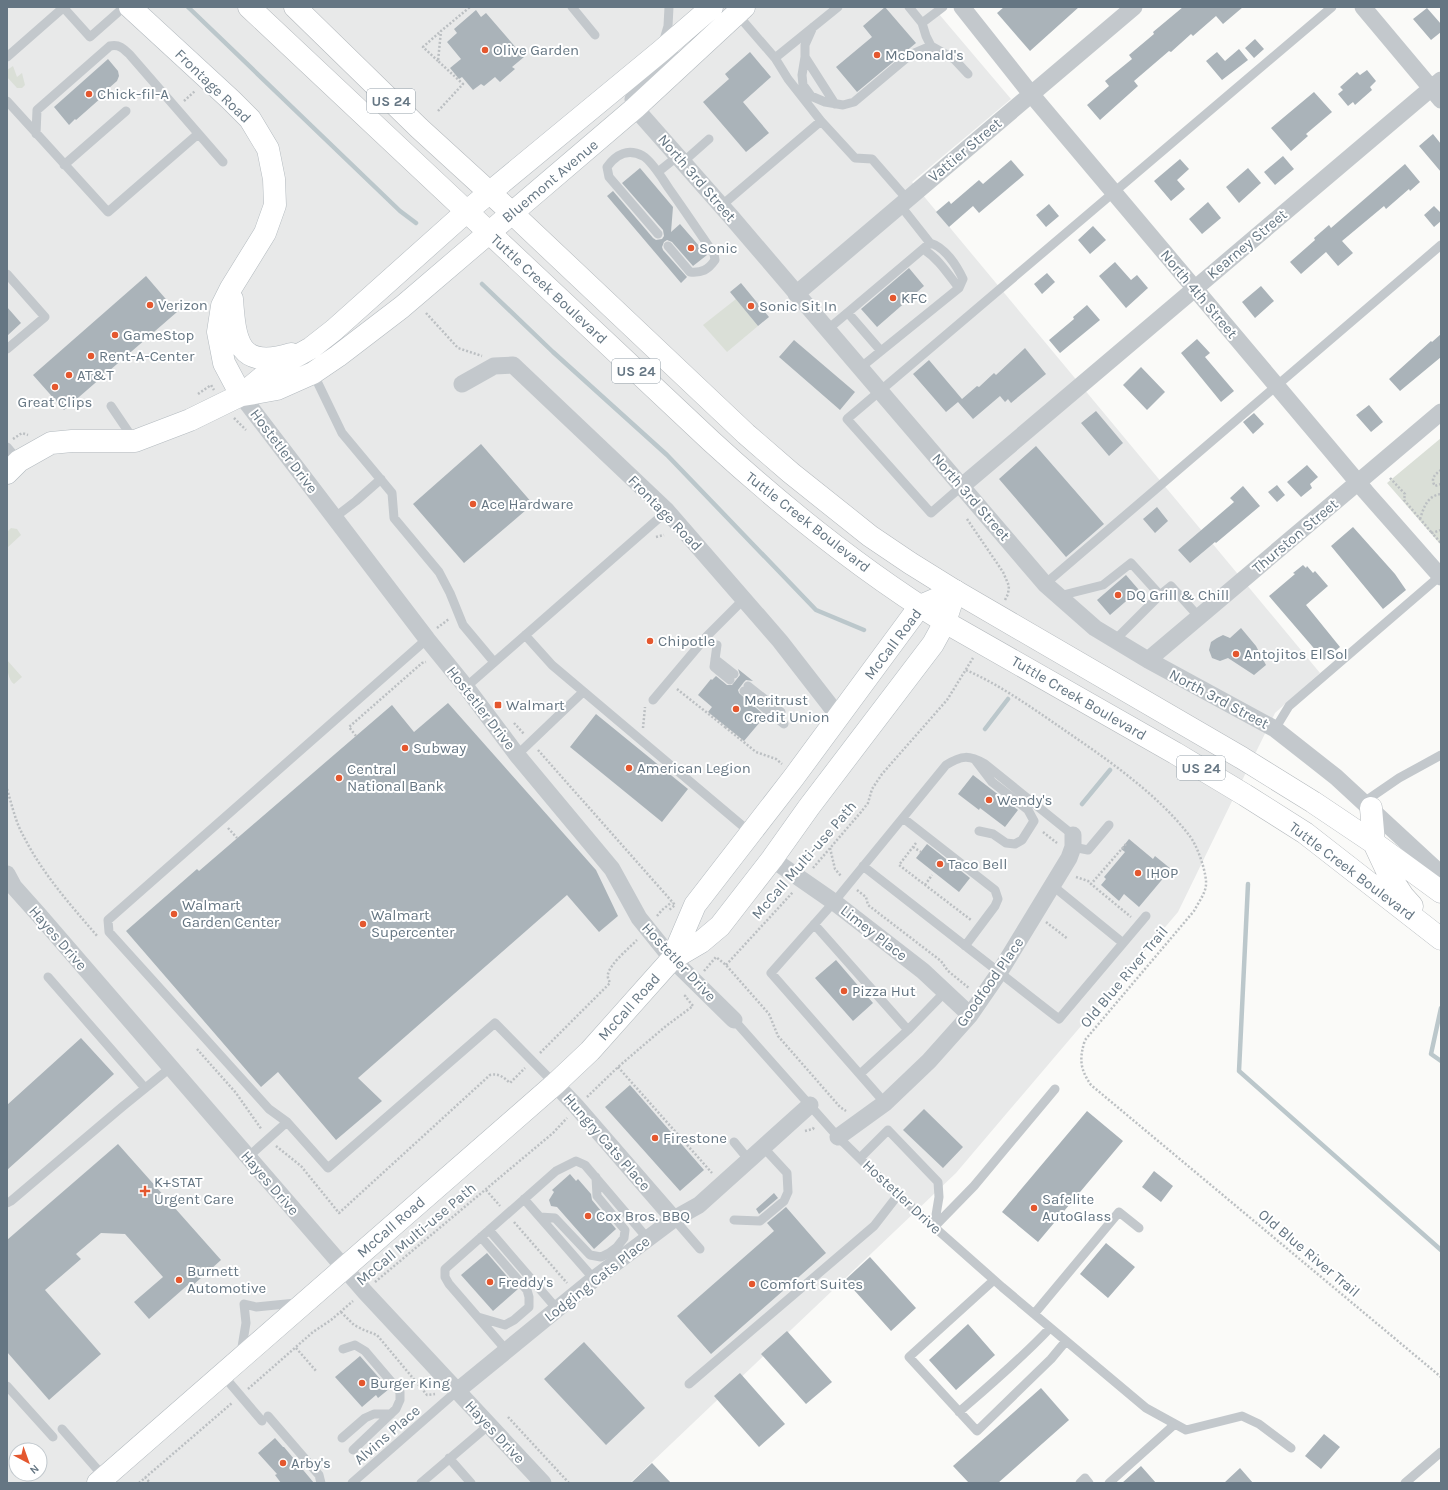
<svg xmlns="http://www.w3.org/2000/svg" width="1448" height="1490" viewBox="0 0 1448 1490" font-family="Karla,sans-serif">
<rect width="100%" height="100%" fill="#fafaf8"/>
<path fill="#e8e9e9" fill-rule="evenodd" d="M7,7H933L1011,99L912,182L1320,673L1275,713L1178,912L956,1173L630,1483H7ZM16,1450H40V1474H16Z"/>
<path fill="#dadfd7" d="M13,66L17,77L22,73L25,85L22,88H17L7,77V70Z
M736,299L758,326L727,352L703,325Z
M1441,438V545L1387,483Z
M11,528L17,529L21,535L7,548V532Z
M7,660L22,677L14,684C8,680 7,668 7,660Z"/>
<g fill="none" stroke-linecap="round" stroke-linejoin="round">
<path stroke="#bbc7cb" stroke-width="4.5" d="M188,7L400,211L416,223
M482,284L553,352L667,455L816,610L864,630
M985,729L1008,699
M1082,804L1110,770
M1248,884L1239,1071L1441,1250
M1441,1008L1431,1054L1441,1061"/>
</g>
<path fill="#aab3b9" d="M885,7L916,43L857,92L836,67L872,37L863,26Z
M1004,7H1079L1030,51L997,13Z
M1183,7H1243L1223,24L1216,16L1193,36L1191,34L1171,52L1169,51L1134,81L1138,86L1100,120L1087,105L1109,86L1105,81L1132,59L1129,55L1154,34L1153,32Z
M1427,8L1441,24V32L1431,40L1413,19Z
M476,10L481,17L486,13L524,57L512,67L515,69L500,82L495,77L484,86L481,84L473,90L462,77L459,79L450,68L461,59L447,42L457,33L454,29Z
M1255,39L1264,49L1254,58L1245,48Z
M1239,49L1248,60L1222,80L1206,61L1217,52L1225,61Z
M750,52L771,77L743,102L769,133L746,152L703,102L729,79L725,74Z
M108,59L118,71L119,76L117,81L109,88L110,90L76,120L75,119L69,125L54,107Z
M1367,70L1376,81L1370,87L1372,90L1355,105L1353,102L1348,106L1338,94L1343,90L1340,87L1357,72L1360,75Z
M1314,92L1332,112L1306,134L1308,136L1291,151L1271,128Z
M1433,134L1441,144V172L1419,146Z
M1283,156L1294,169L1275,185L1264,172Z
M1180,159L1189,169L1177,180L1185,189L1171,201L1154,181Z
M1011,160L1024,175L979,213L973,206L949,227L936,212L949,201L951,204L979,180L983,184Z
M1405,164L1420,182L1410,191L1409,189L1386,209L1384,206L1342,241L1353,253L1338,266L1326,252L1301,274L1290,262L1315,240L1314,238L1329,225L1331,228Z
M640,168L673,207L671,232L680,224L707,255L693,266L672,242L667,240L664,242L662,247L663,250L687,277L681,283L607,196L613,191L653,238L656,240L662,239L664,236L663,230L622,183Z
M1248,168L1261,183L1239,203L1226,187Z
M1208,202L1221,218L1202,234L1189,219Z
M1049,204L1059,216L1046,227L1036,215Z
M1434,206L1441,213V221L1434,227L1424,215Z
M1093,226L1106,240L1090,254L1078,240Z
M1115,262L1131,280L1137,275L1148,288L1126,308L1099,276Z
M909,268L924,286L877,327L861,309Z
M1047,273L1055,282L1042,294L1034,284Z
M146,276L177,312L64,410L33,375Z
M741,283L769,317L758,326L730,292Z
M1261,286L1274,301L1255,318L1242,302Z
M1087,305L1100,320L1060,353L1049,340L1074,319L1073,317Z
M7,307L21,323L7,336Z
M1441,334V357L1400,391L1389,379L1431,341L1432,342Z
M1197,339L1210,353L1205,357L1234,391L1221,402L1181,353Z
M794,340L855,392L840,410L779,357Z
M1025,348L1046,374L1011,403L1008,399L1005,402L1000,396L973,419L958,402L946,412L913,374L929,360L962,399L977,386L979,387L994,373L996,375Z
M1141,367L1165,392L1147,410L1123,385Z
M1369,405L1383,422L1371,432L1356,415Z
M1096,411L1123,443L1109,456L1081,423Z
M1254,413L1264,424L1253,434L1243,422Z
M481,444L533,504L464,563L413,504Z
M1036,446L1104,524L1066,557L999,479Z
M1307,465L1318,477L1310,484L1312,488L1301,497L1287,482Z
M1277,485L1285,495L1277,502L1268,492Z
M1243,486L1260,506L1216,543L1215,542L1190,563L1178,550L1234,502L1230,498Z
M1157,507L1168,521L1155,533L1143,519Z
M1353,527L1395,574L1406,590L1383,609L1331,546Z
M1303,565L1306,568L1307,566L1313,573L1315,571L1328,586L1306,605L1340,647L1324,660L1269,596L1295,574L1293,573Z
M1126,575L1139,590L1110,615L1097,600Z
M1241,628L1256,646L1266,665L1254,675L1228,658L1220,661L1212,658L1209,650L1211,642L1217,638L1223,635L1230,638Z
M738,669L753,681L746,680L744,682L738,690L739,693L765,716L744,741L708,712L712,707L698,695L711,679L712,680L716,676L727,685H732L740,675Z
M448,703L596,870L618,916L599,932L567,895L358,1078L382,1101L336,1140L278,1072L261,1087L126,931L197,869L199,871L392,705L414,732Z
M596,714L688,789L662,822L570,747Z
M973,775L1018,810L1005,827L980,808L979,810L958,794Z
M1129,839L1153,859L1155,856L1171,869L1139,907L1124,894L1119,901L1101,885L1106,879L1104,877L1125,852L1121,849Z
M927,844L970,878L959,892L916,858Z
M836,960L873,1003L853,1021L815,978Z
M81,1038L114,1074L7,1170V1105Z
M630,1085L704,1170L680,1191L605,1107Z
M924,1109L963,1147L943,1168L903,1130Z
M1087,1111L1123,1141L1038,1242L1002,1212Z
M118,1144L221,1260L192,1286L190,1283L149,1319L134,1302L163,1277L125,1234L101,1233L76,1254L81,1259L45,1290L101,1354L49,1400L7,1352V1240Z
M1154,1171L1173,1186L1161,1202L1142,1187Z
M570,1174L576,1181L578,1179L591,1194L592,1200L616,1229L594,1249L557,1207L551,1206L549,1200L554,1192L552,1190Z
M774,1193L778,1198L759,1214L756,1209Z
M786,1207L826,1253L711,1354L677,1316L774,1231L767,1223Z
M1106,1243L1135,1267L1108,1298L1080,1274Z
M487,1253L518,1289L493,1311L461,1275Z
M870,1257L916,1308L891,1331L845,1280Z
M968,1324L995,1355L956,1390L929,1360Z
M787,1331L832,1382L806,1404L761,1354Z
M584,1342L645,1408L606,1445L544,1379Z
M360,1356L389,1389L378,1398L376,1395L362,1407L335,1377Z
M740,1373L785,1424L759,1447L714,1396Z
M1041,1388L1069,1420L998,1483H969L953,1466Z
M1324,1434L1340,1447L1321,1469L1305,1456Z
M275,1438L283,1447H284L314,1483H281L275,1475L277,1474L258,1453Z
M652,1463L671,1483H631Z
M1141,1466L1156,1483H1122Z
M1240,1468L1253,1483H1224Z"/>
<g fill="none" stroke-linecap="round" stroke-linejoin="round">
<g stroke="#b3babf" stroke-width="23">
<path id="secondary" d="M130,7L231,100L250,119L268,149L274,179L275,205L265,233L231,288L222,306L218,332L224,363L241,395
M232,299C235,341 238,370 291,354
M243,395L277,389L313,373L338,356L402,307L635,108L744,7
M7,473L19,461L51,443L72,441H135L190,420L241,395L270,371L311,348L334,330L466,212L661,51L712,7
M672,959L695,905L794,777L920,606L955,591
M98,1483L555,1084L590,1051L672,959L701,942L720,926L772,859L809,807L933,644L945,622L955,591"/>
</g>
<g stroke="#b4b9bd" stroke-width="23">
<path id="highway" d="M249,7L711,441C784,508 861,570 945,622L1175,753L1245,795L1305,833L1441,939
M295,7L419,128L512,213L746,434L791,473L870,536L910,563L955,591L1242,758L1313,802L1374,843L1441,892
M1371,808L1374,843L1389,875L1403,896L1412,906"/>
</g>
<path stroke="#bbbfc2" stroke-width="2.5" stroke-dasharray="2 2" stroke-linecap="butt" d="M438,61L423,47L441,31
M184,101L195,91
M438,111L463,84L438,61L441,31L470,7
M426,313L458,348L482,356
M198,394L211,385L214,390
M234,418L246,430
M13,439L22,433L28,435
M1441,470C1435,474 1430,479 1435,486L1441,484
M1390,478L1405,494L1404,500L1432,533
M967,519L1003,572L1009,586L1008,594L1005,600
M1420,519C1424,507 1427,496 1441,494
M1441,530L1432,533L1441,543
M656,537L664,535
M437,628L449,619
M966,670C998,684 1028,705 1057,725C1102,756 1155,791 1189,835C1197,845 1205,868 1206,881C1207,892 1199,901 1194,911L1085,1040C1079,1059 1080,1069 1091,1085L1441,1377
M677,689L725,727
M514,723L524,734
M725,727L756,752L776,759L782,764
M643,728L645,707
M356,736L349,727L422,663L426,662
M538,750L675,905L668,911
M7,789C11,802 14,815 19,827C39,870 68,902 98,937
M228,828L237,838
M1043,832L1057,843
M916,843L899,865L971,920
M1126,844L1091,884L1131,917
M913,847L921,852
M830,848L835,869L841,876
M813,868L861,812L868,803L872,789L882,774L947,700L973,658
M1076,877L1088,881L1091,884
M925,885L932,875
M857,890L866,897L868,905L941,961L948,971L969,988
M657,916L662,910L672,902
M1046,922L1068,939
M726,965L793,892
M704,971L716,957L726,965L769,1014L778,1036L840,1107L846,1111
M197,1049L236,1093L262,1130
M540,1053L610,983C609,980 607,977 608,974C610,964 629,948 637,940
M618,1067L712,1173
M587,1097L618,1067L666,1026L693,1006L685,996L687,994
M805,1131L813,1129L814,1127
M276,1146L301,1166L339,1213L490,1075C499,1073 503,1077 510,1083L525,1068
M486,1190L500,1206
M514,1222L567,1283
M375,1282L553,1133L567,1118
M341,1312L354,1325L364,1330L377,1335L427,1395L435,1394
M296,1348L317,1372
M248,1389L313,1332L331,1320L353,1301
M508,1417L569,1483
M145,1477L150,1483
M139,1483L232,1403"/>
<path stroke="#c3c8cc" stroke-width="9" d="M63,7L90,37L124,7
M572,7L595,35
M909,7L922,23
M943,7L922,23L926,36L931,46L954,59L968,74
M737,14L775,58L788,79L821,121L855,158L872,159L907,199
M813,27L805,45V57L802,75L803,85L811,96L825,102L843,105L854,102L910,55L931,46
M663,43L668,26L669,7
M7,57L64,7
M805,57L835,104
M775,58L838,7
M7,101L108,212L198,134
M36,134L37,110L110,46C120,44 124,49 130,55L223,162
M683,162L709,139
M64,165L126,111
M658,172L678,156
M900,205L930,243
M721,206L821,121
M658,234L609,177L607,167C616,154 628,148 643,156C653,162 663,180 670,190C685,211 699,232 714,254L715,260C708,270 702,273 690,272L668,246
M923,249L930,243C945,247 957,266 963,279L959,288
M7,274L45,317L7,349
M848,313L881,351
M827,330L923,249C938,258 948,274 959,288L860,368
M313,373L342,433L392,493L394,518L439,572L450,593L463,625L494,662
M111,406L134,440
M7,447L19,461
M962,486L931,513L847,419L1332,7
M334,518L356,501L381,479
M1045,584L1441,245
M1160,595L1171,586L1199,617
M1059,596L1103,585L1131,563L1160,595L1115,640
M525,635L552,665L751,833
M427,639L108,920L109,932L269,1109L287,1122L328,1168L495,1023L555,1084
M717,645L714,667L730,680
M715,659L734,674
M748,686L781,712
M466,687L667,511
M744,691L784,724
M653,700L707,636L744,599
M1275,729L1289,706L1440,576
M517,755L583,692
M976,761L992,782L1028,810L1034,821L1022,840L1015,844L1006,843L993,834L979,831
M1364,802L1399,778L1441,755
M903,818L995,890L998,899L995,906L965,946
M1073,847L1088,850L1109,825
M863,866L1059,1019L1146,916
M1053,886L1123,943
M814,924L908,1030
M48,977L145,1088
M734,1020L838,1137L889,1187L1002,1287L1146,1408L1186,1430L1242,1416L1259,1424L1291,1448
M860,1074L908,1030L945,992
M885,1103L771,973L834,902L946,765C962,755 969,755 985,764L1073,835
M734,1142L749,1160
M248,1157L287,1122
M860,1158L888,1130L938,1182L939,1197L934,1227
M524,1199L594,1279
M7,1203L11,1201L122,1107L170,1068
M540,1217L555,1218L590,1255L601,1257L609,1253L617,1247L624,1238L625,1230L597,1196L596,1177
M674,1219L700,1249
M734,1220L760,1221L784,1201L788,1192L787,1173L763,1147
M934,1227L974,1186L1055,1089
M489,1230L557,1309
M994,1280L909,1357L977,1431L1051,1359L1066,1341
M1034,1314L1119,1212L1139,1228
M478,1317L505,1325L514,1320L529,1307V1297L527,1290L481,1237
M343,1349L355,1345L365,1351L400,1392V1400L396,1409L353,1450
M507,1351L449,1284L445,1277V1269L556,1171L576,1161L585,1165L648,1239
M241,1353L246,1323L244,1304L256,1307L296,1303
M222,1374L262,1421
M689,1384L874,1226L898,1195
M7,1386L53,1437
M959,1412C990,1385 1022,1358 1050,1328
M268,1416L319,1475L321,1483
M62,1429L104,1477
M342,1438L365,1418L374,1414H391
M449,1458L471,1483
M352,1483L457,1391
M421,1483L489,1425
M1080,1483L1085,1478L1089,1483
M1109,1483L1175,1424
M1405,1483L1441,1452"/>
<path stroke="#c3c8cc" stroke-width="17" d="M962,7L1031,94L1366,492L1441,577
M1363,7L1441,100
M670,50L633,99L635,108L733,219L1045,584L1095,628L1148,660L1275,729L1336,777L1441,874
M796,294L1134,7
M462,384L494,366L513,365L667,511L780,641L839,717
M241,395L427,639L466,687L517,755L612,869L639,918L672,959L734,1020
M962,486L1441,80
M1148,660L1441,412
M772,859L834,902L923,971L970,1015
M7,874L14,887L39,915L365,1292L543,1483
M555,1084L576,1106L674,1219
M838,1137L885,1103L929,1061L970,1015L999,973L1069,858L1073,847V835
M457,1391L594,1279L674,1219L699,1205L810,1105"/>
<use href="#secondary" stroke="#fff" stroke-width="22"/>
<use href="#highway" stroke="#fff" stroke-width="22"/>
</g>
<g fill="#e4572e" stroke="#fff" stroke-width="1.5">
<circle cx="485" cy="50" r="4"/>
<circle cx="877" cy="55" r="4"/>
<circle cx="89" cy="94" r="4"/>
<circle cx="691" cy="248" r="4"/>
<circle cx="893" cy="298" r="4"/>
<circle cx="150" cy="305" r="4"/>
<circle cx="751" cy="306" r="4"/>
<circle cx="115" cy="335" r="4"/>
<circle cx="91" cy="356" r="4"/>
<circle cx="69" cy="375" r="4"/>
<circle cx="55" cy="387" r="4"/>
<circle cx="473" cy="504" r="4"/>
<circle cx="1118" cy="595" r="4"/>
<circle cx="650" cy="641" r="4"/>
<circle cx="1236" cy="654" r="4"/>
<rect x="494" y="701" width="8" height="8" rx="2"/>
<circle cx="736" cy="709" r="4"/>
<circle cx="405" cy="748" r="4"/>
<circle cx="629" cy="768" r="4"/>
<circle cx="339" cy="778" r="4"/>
<circle cx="989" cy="800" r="4"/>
<circle cx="940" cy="864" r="4"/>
<circle cx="1138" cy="873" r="4"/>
<circle cx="174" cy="914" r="4"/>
<circle cx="363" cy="924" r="4"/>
<circle cx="844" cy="991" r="4"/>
<circle cx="655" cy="1138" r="4"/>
<path d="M143 1185h4v4h4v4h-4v4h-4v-4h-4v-4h4z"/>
<circle cx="1034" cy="1208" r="4"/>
<circle cx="588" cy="1216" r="4"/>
<circle cx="179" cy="1280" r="4"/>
<circle cx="490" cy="1282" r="4"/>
<circle cx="752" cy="1284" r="4"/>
<circle cx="362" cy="1383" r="4"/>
<circle cx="283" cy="1463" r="4"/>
</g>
<g text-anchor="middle" stroke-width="4" stroke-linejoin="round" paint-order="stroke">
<g fill="#fff" stroke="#939fa8" stroke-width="1">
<rect x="367" y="89" width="48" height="24" rx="3"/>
<rect x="612" y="359" width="48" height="24" rx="3"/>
<rect x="1177" y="756" width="48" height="24" rx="3"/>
</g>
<g font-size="14" font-weight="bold" fill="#657683">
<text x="391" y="106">US 24</text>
<text x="636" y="376">US 24</text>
<text x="1201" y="773">US 24</text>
</g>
<g font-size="15" fill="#657683" stroke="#fff" text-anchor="start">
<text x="493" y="55">Olive Garden</text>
<text x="885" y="60">McDonald's</text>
<text x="97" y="99">Chick-fil-A</text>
<text x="699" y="253">Sonic</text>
<text x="901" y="303">KFC</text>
<text x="158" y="310">Verizon</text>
<text x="759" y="311">Sonic Sit In</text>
<text x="123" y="340">GameStop</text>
<text x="99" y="361">Rent-A-Center</text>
<text x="77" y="380">AT&amp;T</text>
<text x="55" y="407" text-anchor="middle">Great Clips</text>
<text x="481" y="509">Ace Hardware</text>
<text x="1126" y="600">DQ Grill &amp; Chill</text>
<text x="658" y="646">Chipotle</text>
<text x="1244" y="659">Antojitos El Sol</text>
<text x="744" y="705">Meritrust<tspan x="744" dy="17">Credit Union</tspan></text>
<text x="506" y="710">Walmart</text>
<text x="413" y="753">Subway</text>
<text x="637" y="773">American Legion</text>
<text x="347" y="774">Central<tspan x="347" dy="17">National Bank</tspan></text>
<text x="997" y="805">Wendy's</text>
<text x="948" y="869">Taco Bell</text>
<text x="1146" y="878">IHOP</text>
<text x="182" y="910">Walmart<tspan x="182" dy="17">Garden Center</tspan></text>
<text x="371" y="920">Walmart<tspan x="371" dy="17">Supercenter</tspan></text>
<text x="852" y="996">Pizza Hut</text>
<text x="663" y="1143">Firestone</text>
<text x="154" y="1187">K+STAT<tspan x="154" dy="17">Urgent Care</tspan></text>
<text x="1042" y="1204">Safelite<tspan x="1042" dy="17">AutoGlass</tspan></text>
<text x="596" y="1221">Cox Bros. BBQ</text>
<text x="187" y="1276">Burnett<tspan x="187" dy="17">Automotive</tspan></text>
<text x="498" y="1287">Freddy's</text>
<text x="760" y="1289">Comfort Suites</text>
<text x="370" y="1388">Burger King</text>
<text x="291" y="1468">Arby's</text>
</g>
<g font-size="15" fill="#657683" stroke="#fff">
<text transform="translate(213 86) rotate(44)" y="5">Frontage Road</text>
<text transform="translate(965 150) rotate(-40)" y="5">Vattier Street</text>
<text transform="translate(697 178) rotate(49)" y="5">North 3rd Street</text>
<text transform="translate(550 181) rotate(-40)" y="5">Bluemont Avenue</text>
<text transform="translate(1247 244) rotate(-40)" y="5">Kearney Street</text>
<text transform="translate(549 289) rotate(43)" y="5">Tuttle Creek Boulevard</text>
<text transform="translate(1199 294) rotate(50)" y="5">North 4th Street</text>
<text transform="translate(284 451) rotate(53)" y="5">Hostetler Drive</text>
<text transform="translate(971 497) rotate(49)" y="5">North 3rd Street</text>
<text transform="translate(665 513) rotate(46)" y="5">Frontage Road</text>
<text transform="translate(808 522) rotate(38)" y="5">Tuttle Creek Boulevard</text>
<text transform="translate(1295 536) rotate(-40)" y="5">Thurston Street</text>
<text transform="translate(893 644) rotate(-53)" y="5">McCall Road</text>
<text transform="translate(1079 698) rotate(30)" y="5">Tuttle Creek Boulevard</text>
<text transform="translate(1219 699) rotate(28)" y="5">North 3rd Street</text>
<text transform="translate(481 708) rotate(52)" y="5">Hostetler Drive</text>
<text transform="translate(804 860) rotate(-49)" y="5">McCall Multi-use Path</text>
<text transform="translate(1352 871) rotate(37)" y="5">Tuttle Creek Boulevard</text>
<text transform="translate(874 933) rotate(38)" y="5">Limey Place</text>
<text transform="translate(58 938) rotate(49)" y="5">Hayes Drive</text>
<text transform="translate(679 962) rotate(47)" y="5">Hostetler Drive</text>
<text transform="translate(1124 977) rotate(-50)" y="5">Old Blue River Trail</text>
<text transform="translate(990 982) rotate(-55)" y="5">Goodfood Place</text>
<text transform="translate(629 1007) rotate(-48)" y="5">McCall Road</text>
<text transform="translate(607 1142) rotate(49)" y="5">Hungry Cats Place</text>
<text transform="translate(270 1183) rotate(49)" y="5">Hayes Drive</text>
<text transform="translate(902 1197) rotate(43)" y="5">Hostetler Drive</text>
<text transform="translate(391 1227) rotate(-41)" y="5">McCall Road</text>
<text transform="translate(416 1234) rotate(-40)" y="5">McCall Multi-use Path</text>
<text transform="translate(1309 1253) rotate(40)" y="5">Old Blue River Trail</text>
<text transform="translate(597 1279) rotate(-38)" y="5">Lodging Cats Place</text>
<text transform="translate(495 1432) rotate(47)" y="5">Hayes Drive</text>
<text transform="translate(387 1435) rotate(-41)" y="5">Alvins Place</text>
</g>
</g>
<rect width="1448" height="1490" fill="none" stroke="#657683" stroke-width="16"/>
<g transform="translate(28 1462) rotate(139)"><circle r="19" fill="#ffffff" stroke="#c1c8cd"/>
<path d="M0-3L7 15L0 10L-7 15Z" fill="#e4572e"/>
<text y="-6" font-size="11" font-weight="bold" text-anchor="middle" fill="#657683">N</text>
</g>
</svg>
